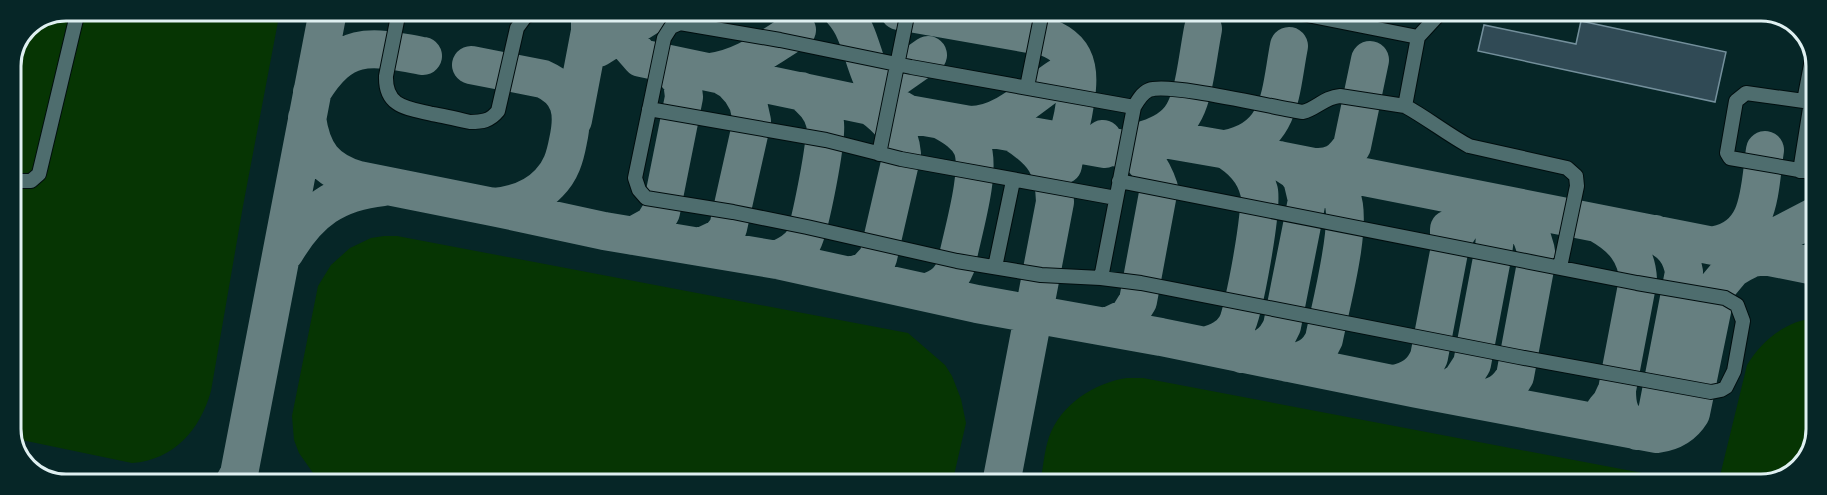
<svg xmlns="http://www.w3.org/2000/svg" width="1827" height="495" viewBox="0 0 1827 495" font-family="'IBM Plex Sans',sans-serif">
<rect width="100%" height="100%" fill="#062627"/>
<path fill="#063503" d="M66,11H280L243,206L211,391C200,430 174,460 132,463L12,438L11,436V66L27,27Z
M384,236H397L908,333L945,365L952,376L961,399L966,423L952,484L320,483L299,453L294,440L292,416L318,286L331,265L350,248L371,238Z
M1815,318V443L1795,473L1761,484H1718L1747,365C1762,340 1786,321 1815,318Z
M1127,378H1143L1700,484H1040C1043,469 1044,452 1049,437C1061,404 1094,383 1127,378Z"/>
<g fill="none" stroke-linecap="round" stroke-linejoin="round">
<path stroke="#667f80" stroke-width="38" d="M600,11L641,58L908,114L1105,149
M842,11C865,36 862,74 885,98C891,105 900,109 908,114
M899,11L1046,37C1085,51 1079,81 1073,115C1069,132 1066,148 1063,165
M598,48L657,11
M471,65L543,79C572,92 574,114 568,141C565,157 561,171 549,183C535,198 515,205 494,207
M710,72C744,68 769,47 797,30
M878,90L928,55
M312,92C344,40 369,46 423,56
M307,118C312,153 325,170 358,180L493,207L604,231L777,260L977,304L1161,337L1417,389L1657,434C1671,432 1683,426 1691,413L1717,287L1732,269L1742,263L1752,258L1769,256
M573,120L590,31V11
M970,125C1003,125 1031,96 1058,78
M1153,137L1222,149L1815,266
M1103,139C1108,149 1119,147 1129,150C1145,156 1154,173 1159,188L1138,301L1128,317L1107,327
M1141,141C1180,130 1188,113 1195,76C1198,60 1200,45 1203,29
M1226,149C1282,139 1280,92 1289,46
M1315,167C1333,168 1342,161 1352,146L1370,60
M1599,224C1622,237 1637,253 1638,280L1617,390L1611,403L1605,410
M633,236L653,225L661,212L684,97L682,81L667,64
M1716,245C1762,236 1759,188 1765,150
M701,247L720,238L728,228L752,121L748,103L741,91L732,81L720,74
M1738,249L1758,246L1816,216
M285,252C309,211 336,192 383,187
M1449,252C1458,221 1471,211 1502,205C1523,219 1534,233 1537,258L1515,376C1506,392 1496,397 1478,400
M777,260C787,255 797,251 803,241C810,228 828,136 825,123C822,109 812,99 801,91
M851,276L866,271L878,258L902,154C900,131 889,119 871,106
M928,292C943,286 950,281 956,266C961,238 982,172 972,147C966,134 954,127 941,120
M1206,346C1218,342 1229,338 1236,326C1244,313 1263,206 1259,191C1254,171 1241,159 1225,149
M1242,354C1261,351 1274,345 1282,326L1307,200L1302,179L1296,171L1279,160
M1288,363C1305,361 1317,355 1324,339C1330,308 1353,224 1342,198C1336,184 1325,178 1315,167
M1395,384C1411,380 1422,374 1429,357L1449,252V229
M1617,390C1617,412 1621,417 1637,431L1656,417L1684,272C1681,253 1672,243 1655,234
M1435,392L1449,389L1461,381L1472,364L1493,253C1498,225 1494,214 1470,198
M234,483L239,474L328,11
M1001,484L1055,202C1054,167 1044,152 1014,133"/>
</g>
<path fill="#304a55" stroke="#738f9b" stroke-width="1.5" d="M1581,21L1726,52L1715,102L1478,51L1484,25L1576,44Z"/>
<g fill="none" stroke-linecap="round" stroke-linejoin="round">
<g stroke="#000d0e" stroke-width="16">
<path id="minor" d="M399,11L386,76C385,107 407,108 432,114C444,116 457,119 470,122C482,122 490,121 498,111L517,28L525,17L536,11
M1292,12L1418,37
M1441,12L1418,37L1405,106C1427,118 1447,134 1469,146L1567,168L1576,176L1577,186L1560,267
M1027,87L1042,12
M1804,101L1813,54
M649,109L826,140L901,159L1116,198
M879,154L908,11
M1800,171L1811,102
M1816,173L1730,158L1727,153L1736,101L1746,93L1811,102L1816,100
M11,181H31L39,174L78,11
M1119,181L1637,283L1725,298L1737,305L1743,321L1734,371L1726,387L1721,390L1711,392L1519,357L1141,283L1101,278L1041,275L957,261L807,227L733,212L646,198L639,190L635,178L664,38L671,27L680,23L780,40L911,67L1134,107
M995,267L1013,181
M1101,278L1134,107C1138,100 1142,93 1149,90C1169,82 1275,108 1303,112C1316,109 1325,97 1340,96L1405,106"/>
</g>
<use href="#minor" stroke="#4e6d6e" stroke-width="14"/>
</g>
<path d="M0 0H1827V495H0ZM66 21H1761A45 45 0 0 1 1806 66V429A45 45 0 0 1 1761 474H66A45 45 0 0 1 21 429V66A45 45 0 0 1 66 21Z" fill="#062627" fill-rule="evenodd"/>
<path fill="none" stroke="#dff0f1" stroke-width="3" d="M66 21H1761A45 45 0 0 1 1806 66V429A45 45 0 0 1 1761 474H66A45 45 0 0 1 21 429V66A45 45 0 0 1 66 21Z"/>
</svg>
